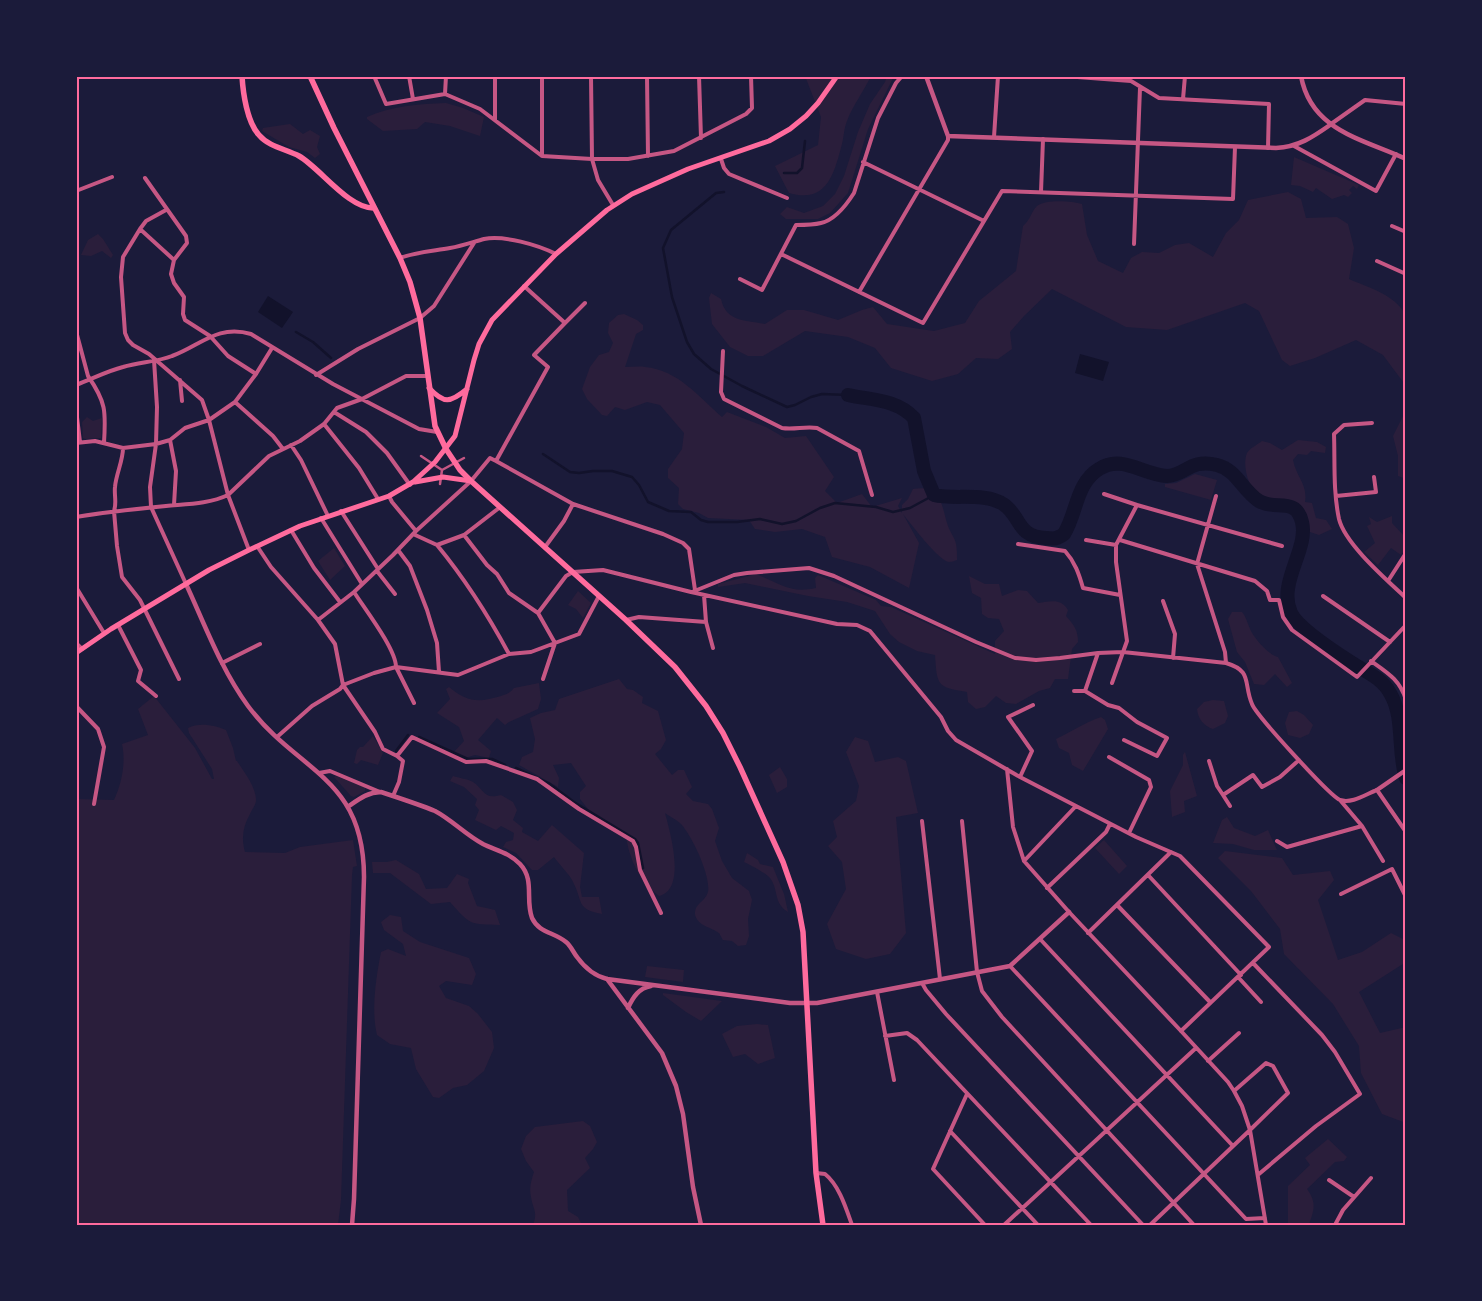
<svg xmlns="http://www.w3.org/2000/svg" width="1482" height="1301" viewBox="0 0 1482 1301" font-family="Bitter,serif">
<rect width="100%" height="100%" fill="#1b1b3a"/>
<path fill="#2a1e3b" d="M805,76H871C864,91 853,105 847,121C844,128 844,136 842,144C834,174 827,204 789,193L775,166L818,145L821,117Z
M887,76H894L868,129L848,193L830,213L818,219H786L780,214L787,207L804,213L823,206L835,194L844,176L858,132L870,104L885,82Z
M446,103L463,108L484,117L480,136L450,126L425,122L417,129L383,131L367,119V117C392,106 418,104 446,103Z
M290,124L303,134L310,130L320,136L317,147L320,154L315,158L307,152L289,147L262,131L263,128Z
M1294,157L1359,185L1357,189L1353,186L1349,190L1352,193L1348,197L1344,195L1332,199L1316,188L1313,192L1300,186L1291,185Z
M1288,192L1301,199L1306,218L1337,217L1348,224L1354,248L1349,279C1369,288 1394,294 1406,315V386L1383,355L1356,340L1315,358L1290,366L1282,360L1259,311L1245,303L1167,330L1126,327L1052,289L1024,316L1010,332L1012,349L998,359L976,358L958,374L932,381L891,368L875,348L848,337L805,331L763,356H748L730,347L712,324L709,298L711,293L721,299C726,322 745,320 765,324L787,310H804L838,320L862,310L873,307L887,324L934,331L965,323L979,301L1016,271L1023,226C1031,219 1031,212 1037,206C1046,199 1072,201 1082,204L1087,235L1098,261L1123,273L1131,258L1142,252L1159,253L1175,245L1189,243L1213,257L1226,233L1239,220L1248,200Z
M98,234L103,239L113,255L111,258L102,251L91,256L81,255L88,240Z
M624,314L637,320L643,325V330L636,334L625,367C632,367 639,366 645,367C678,370 699,397 722,417L727,412L766,427L785,438L806,436L834,477L825,491L837,503L862,494L872,507L902,498L898,506L902,513V505L908,499L913,489C943,484 941,506 948,526C950,532 955,538 956,544C957,549 957,555 957,560C954,561 952,562 949,562C940,562 910,523 903,514L919,543L909,588L870,567L832,557L825,537L802,529L775,532L755,529L749,520L708,518L699,513L683,509L678,504L679,488L668,478V469L682,449L684,433L660,405L647,402L625,410L615,407L607,416L602,415L587,399L582,389L590,367L599,355L609,352L613,343L608,333L609,323L618,315Z
M1406,410V479L1398,476V456L1393,436Z
M87,417L93,421L102,418L101,438L85,439L83,438L82,422Z
M1298,440L1317,442L1326,447L1325,453L1311,451L1307,455L1298,454L1293,460C1296,477 1308,484 1305,502L1312,503L1316,518L1326,520L1332,529L1319,535L1307,531V519L1293,502C1283,501 1268,503 1259,496C1248,488 1242,465 1247,453C1250,448 1257,445 1262,441L1270,443L1282,450Z
M1195,474L1217,480L1211,500L1165,487V484L1176,483Z
M1392,516V523L1406,538V549L1401,555L1391,548L1378,565L1364,552L1375,543L1367,526L1371,524L1369,517L1377,522Z
M334,548L345,566L330,580L318,561Z
M756,574C779,583 790,594 816,588L815,578L818,575L876,600L881,606L891,607L995,654V641L1004,631L999,619L988,618L982,614L981,598L972,593L969,576L985,584H999L1002,596L1018,590L1027,591L1038,603C1051,601 1061,598 1068,610L1066,616C1074,625 1078,630 1078,642L1072,649L1068,679H1055L1050,688L1039,691L1016,704L1006,703L996,696L985,707L976,709L968,702L967,692C937,687 937,686 935,655L917,651L899,642L890,634L875,611L847,602L808,596L745,583L718,587V584Z
M578,591L591,603L583,618L576,609L568,605Z
M1232,612H1242C1247,618 1248,626 1252,633C1257,641 1269,655 1278,657L1292,683L1287,687L1275,674L1264,685L1254,684L1245,662L1237,652L1228,619Z
M619,679L627,689L633,690L643,697L642,703L658,711L666,740L661,749L655,754L672,775L678,770H684L692,787L686,794L693,801L708,804L712,809L719,828L715,841L722,861L732,878L749,891L752,900L748,919L749,936L746,945L738,946L732,941L723,940C722,939 720,934 719,933C711,927 697,926 695,914C694,904 705,902 708,892C711,876 692,836 681,824C677,820 669,816 665,813C670,832 687,889 659,896C640,882 629,859 626,836L611,828L603,819L588,809L580,799V792L586,786L571,763L553,765L559,778L558,787L519,765L522,757L533,752L535,739L530,718L541,713L555,710L559,699Z
M539,683L541,699L538,709L509,722L505,725L497,718L478,740L491,751L489,758L475,755L465,758L453,753L464,741L459,727L437,713L450,699L446,689L449,687C467,702 478,703 501,696C507,694 510,693 514,688Z
M154,696L195,748L212,779H214L212,769L189,733L188,728C199,722 215,725 226,730L233,748L236,761H237C244,772 256,787 256,800C256,805 252,809 250,814C243,826 241,838 245,852L285,853L300,847L353,840L357,866L353,867L352,875L341,1200L338,1225H76V799L114,800C122,783 126,762 122,744L148,735L138,709Z
M1213,700L1224,701L1228,716L1225,723L1213,729C1204,726 1198,719 1197,709L1204,702Z
M1297,711L1304,715L1313,725L1309,734L1300,738L1288,735L1285,723L1289,712Z
M1101,717L1105,720L1108,729L1083,771L1072,765L1069,753L1059,748L1056,739C1073,731 1084,723 1101,717Z
M373,736L383,753L378,765L361,760L357,764L354,763L357,750L360,747H363Z
M855,737L868,741L875,762L898,757L906,761L918,813L896,817L906,933L890,954L866,959L836,949L827,924L846,889L842,862L828,846L837,837L833,821L856,801L859,786L846,752Z
M1185,752L1197,796L1184,801L1185,812L1172,817L1170,791L1183,765V755Z
M780,767L787,779V787L777,793L769,775Z
M336,776L365,787V791L354,797L351,796L334,777Z
M453,776C459,778 468,779 473,782C484,789 483,800 501,795L513,802L517,810L513,820L523,828L522,832L538,841L552,825L584,853L580,887L582,897H599L602,914C576,909 583,902 574,884C570,874 560,866 554,857L538,870H532L516,853L503,847L506,842L513,840L514,833L501,826L496,830L475,820L479,810L475,805L477,799L464,787L450,781Z
M1227,817L1234,828L1255,836L1268,830L1277,850H1254L1233,844L1213,843L1222,820Z
M1104,840L1127,866L1119,874L1095,848Z
M1225,851L1282,858L1293,875L1330,871L1334,880L1318,900L1338,960L1362,952L1391,933L1405,940L1406,962L1359,992L1380,1033L1406,1027V1123L1382,1114L1361,1073L1359,1046L1333,1004L1284,954L1280,929L1251,891L1218,858Z
M747,853L758,860L760,864L773,867L784,894L788,912C773,903 779,890 770,878C767,874 749,864 744,862Z
M396,860L419,874L426,889L447,888L457,874L469,879L468,883L477,906L495,910L500,925C470,924 471,926 450,902L431,904L390,873H373L372,862H387Z
M390,915L401,917L403,931L420,942L469,958L476,974L472,985L446,981L439,986L446,998L469,1006L478,1014L492,1032L494,1048L484,1071L467,1085L453,1088L439,1098L433,1097L416,1069L411,1048L390,1044L377,1035C371,1010 376,977 381,952L388,949L406,956L403,944L384,930L381,922Z
M647,966L684,970L683,982L645,977Z
M663,993L722,1001L701,1021L686,1012L663,995Z
M757,1024L768,1025L775,1058L758,1064L745,1054L733,1057L722,1034L737,1026Z
M583,1121L590,1126L597,1142L593,1149L585,1158L590,1168L567,1190L568,1211L578,1217L582,1225H533C538,1211 533,1210 531,1197C529,1188 531,1181 534,1172L526,1161L521,1149L526,1136L535,1127Z
M1328,1139L1347,1157L1344,1161L1335,1162L1307,1189C1317,1203 1314,1209 1309,1225H1288V1186L1310,1165L1305,1158Z"/>
<path fill="#12122b" d="M268,296L293,312L282,328L258,312Z
M1080,354L1109,362L1103,381L1075,373Z"/>
<g fill="none" stroke-linecap="round" stroke-linejoin="round">
<path stroke="#12122b" stroke-width="2.5" d="M784,173H797L802,168L805,141
M724,192L716,193L671,230L663,248L672,297L687,342L694,354L711,369L742,386L787,407L795,405L811,397L822,394L848,395
M296,332L313,342L331,358
M543,454L570,472L579,473L593,471H612L632,477L639,485L648,502L669,511L691,512L701,520L708,522H737L760,519L782,524L796,521L820,508L835,503L876,507L893,512L910,508L934,495
M419,737L468,759H492L505,765
M396,751L408,735
M516,768L550,784L574,802L635,839L638,843L643,868"/>
<path stroke="#12122b" stroke-width="14" d="M848,395C870,400 897,399 914,418L924,471L934,495C954,500 985,492 1003,504C1021,515 1016,537 1046,538C1054,539 1057,539 1064,534C1077,513 1076,483 1099,469C1122,454 1143,475 1167,476C1185,476 1190,458 1217,465C1237,470 1242,490 1259,501C1275,511 1296,496 1302,522C1309,549 1277,583 1291,613C1298,628 1338,654 1352,663C1366,672 1382,678 1390,693C1405,718 1397,751 1406,778"/>
<path stroke="#c65784" stroke-width="2.5" d="M421,456L442,470L440,484
M442,470L464,458"/>
<path stroke="#c65784" stroke-width="4" d="M374,76L386,104L445,94L480,109L542,156L592,159H628L674,151L746,114L752,108L751,76
M409,76L413,99
M495,76V120
M591,76L592,159L598,180L613,205
M647,76L648,156
M699,76L701,138
M1064,76L1131,81L1159,98L1269,104L1268,148
M445,94L446,76
M1183,99L1185,76
M1331,124L1365,100L1406,104
M994,137L998,76
M1294,146L1376,191L1396,154
M542,156V76
M721,159L724,168L729,174L787,198
M863,162L984,221
M145,178L186,236L187,243L174,260
M76,191L112,177
M1041,192L1043,139
M1392,226L1406,232
M140,229L146,221L166,210
M1134,244L1140,88
M781,254L923,323L1002,191L1233,199L1235,147
M400,258C416,252 433,251 450,248C462,246 473,242 484,239C504,235 538,245 556,254
M1377,261L1406,274
M740,279L762,290L796,225C803,225 813,225 821,223C835,220 847,204 854,193L878,118L896,83L902,76
M859,292L948,140V136
M565,323L585,303
M76,331L88,376C106,402 106,411 104,443
M723,351L721,392L724,399L782,428C794,430 805,426 817,428L859,451L872,495
M154,360L157,407L156,444L150,487L151,507L186,584
M256,374L272,348
M316,375L358,349L420,318L434,306L474,243
M180,380L182,401
M76,385C92,379 107,371 123,367C139,362 157,362 172,356C200,346 217,324 251,334L333,384L419,429L437,432
M235,402L273,436L283,449
M76,409L80,442
M334,412L366,432L387,453L410,485
M1372,423L1344,425L1334,434C1335,462 1333,491 1339,519C1345,544 1387,580 1406,598
M324,424L359,468L378,499
M170,440L176,471L174,505
M76,443L95,441L123,448L156,444L170,440L185,428L209,420L235,402L256,374L228,356L210,336L185,320L183,314L184,297L174,283L171,274L174,260L140,229L123,257L121,277L125,333L128,340L133,345L149,354L202,400L209,420L228,495L249,550
M291,445L301,460L328,516
M123,448C123,461 116,474 115,487C114,495 117,503 114,511L117,546L122,577L140,600L179,679
M496,461L573,504L663,534L683,543L689,549L695,590
M1104,494L1137,505
M389,496L392,502L416,531
M1216,496L1197,564L1225,652L1226,663
M1336,496L1376,492L1374,477
M341,511L378,569
M76,517C106,512 136,509 166,506C187,504 209,504 228,495L269,456L300,441L324,424L337,408L362,399L406,376H427
M321,518L362,584
M291,530L314,568L340,602
M464,535L499,508
M1086,540L1116,545
M1120,540L1255,581L1267,591L1270,600H1279L1283,617L1292,630L1357,677L1406,625
M1018,544L1065,551C1075,562 1079,574 1083,588L1120,595
M437,545C465,579 488,615 509,654
M257,546L271,567L318,620L354,592L393,555L416,531L471,481L490,458L496,461L548,367L534,355L565,323L524,286
M545,547L564,521L573,504
M398,550L410,566L427,610L437,643L439,672
M377,571L395,594
M1388,581L1406,553
M76,587L104,633
M354,592C364,608 396,649 396,667L458,675L509,654L531,652L555,643L538,613L509,593L497,574L487,565L464,535L437,545L413,534
M692,592L734,575L747,573L809,568L834,576L976,642L1015,658L1036,660L1060,658L1098,653L1123,652L1226,663C1253,671 1243,683 1252,704C1256,715 1330,796 1340,800C1352,804 1366,794 1377,790L1406,832
M704,595L706,622L713,648
M1323,596L1390,642
M1163,601L1175,634L1173,658
M538,613L566,576L573,572L603,570L691,592L837,624L857,625L870,631L941,717L948,731L956,740L1020,777L1076,806L1136,837L1180,856L1269,947L1181,1031
M318,620L335,644L343,685L375,732L383,749L397,756L403,761L399,782L393,796
M626,620L639,617L706,622
M118,625L141,670L138,681L156,696
M76,643L82,649
M1098,653L1085,691L1108,705L1119,708L1137,722L1167,738L1157,756L1124,740
M1371,661C1388,673 1400,680 1406,700
M222,663L260,644
M543,679L555,643L579,634L599,596
M1112,683L1127,641L1116,562V545L1137,505L1282,546
M1074,691H1085
M76,706L98,729L104,747L94,804
M277,737L312,706L340,689L343,685L374,673L396,667L414,703
M397,756L412,737L466,762L486,761L537,779L579,809L633,841L636,847L640,870L661,913
M1109,757L1149,780L1151,787L1129,833
M1209,761L1217,786L1223,795L1253,775L1262,787L1280,777L1299,760
M1007,769L1013,827L1024,861L1069,912L1181,1031L1228,1082L1234,1091L1242,1106L1250,1130L1266,1225
M319,773L330,771L380,792
M1020,777L1032,751L1008,717L1033,705
M1223,795L1230,806
M922,821L940,979
M962,821L977,972L982,991L1002,1017L1194,1225
M1362,826L1383,861
M1277,841L1287,847L1362,826L1340,800
M1024,861L1076,806
M1148,875L1241,975
M1047,888L1106,832L1110,824
M1341,894L1392,869L1406,897
M1117,905L1210,1002
M1088,933L1171,852
M1040,939L1233,1146
M1253,963L1322,1035L1335,1052L1360,1094L1316,1126L1259,1174
M1010,966L1246,1219L1265,1218
M1238,977L1261,1002
M922,983L926,990L946,1014L1143,1225
M1405,989L1406,988
M877,992L894,1080
M885,1036L907,1033L917,1040L1091,1225
M1208,1061L1239,1033
M967,1094L933,1169L985,1225
M950,1131L1038,1225
M816,1173L825,1174C839,1185 846,1208 852,1225
M1329,1180L1354,1197
M1004,1225L1196,1048
M1150,1225L1250,1130L1288,1093L1273,1066L1266,1063L1234,1091
M1335,1225L1343,1210L1371,1178"/>
<path stroke="#c65784" stroke-width="4.5" d="M926,76L948,136L1276,148C1298,147 1313,137 1330,125
M1301,76C1311,131 1363,139 1406,159
M186,584C205,625 221,669 248,706C298,773 364,776 364,877L354,1199L352,1225
M1377,790L1406,770
M349,806C359,799 368,792 381,792C399,798 418,804 435,811C452,820 466,835 483,844C495,850 510,853 520,864C535,880 525,899 532,918C539,933 554,932 566,942C571,946 573,952 577,957C585,968 595,976 607,979L790,1003H817L1010,966L1069,912
M607,979L662,1053L676,1086L683,1114L693,1187L701,1225
M628,1008C633,997 639,988 651,986"/>
<path stroke="#ff6b9d" stroke-width="5" d="M429,388C444,404 450,403 467,389
M415,482L443,477L471,481
M76,653L111,629L209,570L249,550L300,526L389,496L413,482L435,462L455,436L474,360L479,344L492,320L556,254L607,210L632,194L688,169L769,141L790,129L806,116L818,103L837,76"/>
<path stroke="#ff6b9d" stroke-width="5.5" d="M242,76C243,93 247,122 259,135C269,147 286,149 299,156C320,168 349,209 374,208
M310,76L334,128L400,258L410,282L420,318L435,426L446,449L460,470L471,481L626,620L675,667L706,706L723,733L740,767L783,862L798,905L803,932L816,1173L823,1225"/>
</g>
<rect width="1482" height="1301" fill="none" stroke="#1b1b3a" stroke-width="155"/>
<rect x="78" y="78" width="1326" height="1146" fill="none" stroke="#ff6b9d" stroke-width="2"/>
</svg>
